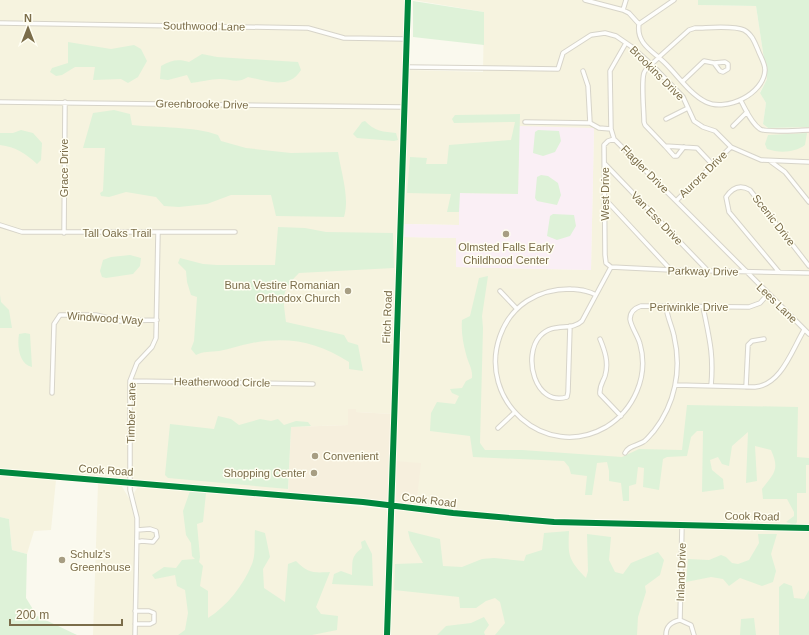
<svg xmlns="http://www.w3.org/2000/svg" width="809" height="635" viewBox="0 0 809 635" font-family="Helvetica,sans-serif">
<rect width="100%" height="100%" fill="#faf9ee"/>
<path fill="#f6f3df" d="M0,0H406L392,414L356,412L348,409V425L291,427L288,494L0,470Z
M413,0H698V5L756,6L767,79L760,92L766,103L763,124L768,128L809,127V527L577,521L416,507L394,461L402,237L456,238V267L591,270L594,128L518,194L459,225L404,224L409,70L483,72L484,12Z
M0,475L56,480L51,530L34,531L27,554L12,550L9,519L0,517Z
M98,484L121,485L130,500L135,521L133,635H93Z
M139,485L386,509L388,514L385,635H138L140,523L134,493Z
M396,509L570,525L809,531V635H390L393,514Z"/>
<path fill="#f6efdd" d="M348,409H356V412L392,414L388,502L288,494L291,427L348,425Z
M394,461L421,463L416,507L394,501L393,496Z"/>
<path fill="#faeff5" d="M519,126L594,128L591,270L456,267V238L404,237V224L459,225V193L518,194Z"/>
<path fill="#def2d8" d="M698,0H809V127L768,128L763,124L766,103L760,93L767,79L756,6L698,5Z
M413,1L484,12V45L413,37Z
M68,42L111,49L134,45L141,49L147,61L138,77L128,83L121,79L93,80L95,67H75L62,75L56,76L50,72L52,68L68,63Z
M202,54L217,57L298,62L301,70C289,90 267,81 248,77C237,84 231,79 220,79C211,79 200,82 191,83L187,75L168,80L160,79L161,66C171,60 179,59 189,62Z
M114,110L130,114L132,125C159,128 193,126 218,135L221,141L246,148L291,153L338,152C341,172 350,198 344,217L276,216L271,195H231L207,204L179,207L164,206L156,197L126,192L109,197L101,196L100,193L103,191L105,148H83L93,113Z
M520,114L518,194L460,193L459,212H447L451,194L407,193L410,157L427,158L426,164H447L449,145L511,140L515,122L454,123L452,119L455,115Z
M365,121C374,131 384,132 396,133L398,140L394,141L357,138L353,134L362,122Z
M21,130L33,133L42,143L41,160L37,164C25,153 16,147 0,145V133H13Z
M538,130L559,131L561,141L555,152L543,156L533,153L535,132Z
M807,133L805,145C794,153 779,153 767,149L765,144L768,135Z
M541,175L548,176L558,183L561,195L557,205L537,201L535,198L537,177Z
M553,214L574,215L576,226L570,236L557,240L547,236L550,216Z
M278,227L305,228L326,232L393,233L394,268L299,273C280,292 283,297 286,322L344,335L348,342L358,345L363,371L349,369V362C318,342 289,336 252,343C241,345 230,349 219,351C210,352 204,351 196,355L191,349L194,341L197,297L191,295L187,282L186,271L178,263L180,258L203,264L217,265H275Z
M130,255L141,258L140,266L133,274L106,278L102,277L100,271L103,260L111,257Z
M488,276L482,316L483,328L480,443L485,450H522L622,457L639,449L682,450L687,405L798,407L797,457L809,458V465H806V493H797V522L795,525L786,522L794,516V512L787,499H763L762,489C774,473 780,470 771,450L755,446L757,481L746,483L748,432L732,446L729,466L722,464L718,457L710,460L712,470L723,479L724,489L702,492L703,431H697L691,437L687,456L667,457L663,459L659,490L643,487L644,468L638,467L636,484L629,486V501H623L621,483L609,481V471L607,462L597,463L592,495H585L587,476L571,474L569,467L564,461L473,457L470,436L430,431L431,413L437,402L455,404L459,396L452,393L450,389L462,388L466,381L472,378C473,369 468,363 466,354C463,343 461,331 462,320L470,316L479,278Z
M0,295L1,302L9,310L12,328H0Z
M25,333L30,334L32,367C19,364 17,346 19,334Z
M218,416L231,419L239,425L260,419L271,421L278,419L284,425L296,421L308,422L311,426L291,427L288,489L168,478L165,475L170,424L214,429Z
M190,491L206,493L203,522L197,524L200,557L199,562L203,566L200,586L208,591V618C227,606 243,586 252,564C256,555 254,540 255,530L265,533L270,557L263,569L264,588L285,602L288,564L296,561C308,573 313,573 330,572L316,607L321,614L338,616L337,630L312,635H178L185,630L188,613L185,590L177,586L175,575L155,579L152,575L164,567L176,568L182,560L195,559L192,556L191,543L186,535L183,511Z
M0,517L9,519L12,550L27,554L26,598L34,611L35,615L77,635H0Z
M408,531L440,539L443,566L462,567L482,559L494,558L524,561L526,555L542,550L544,533L569,531C568,556 568,559 586,578L588,571L587,534L611,537L609,560L615,572L623,574L631,563L658,552L664,560L660,575L645,586L646,592L638,617L637,635H495L505,623L500,602L495,598L486,601L476,608H460L459,597L394,590L395,564L423,563L410,540Z
M758,534H777L771,554L776,571L773,582L762,586L740,578L729,586L723,579L711,577L686,582L688,559L709,560L721,555L726,557L732,563L738,564L749,560L759,543Z
M365,540L372,554L373,586L332,584L334,574L341,571L352,575C353,562 350,557 362,548L361,542Z
M784,583L792,586L794,598L804,599L809,590V635H779V587Z
M484,617L489,625L484,632L485,635H437L446,626L471,623Z
M754,618L756,635H740L741,619Z"/>
<g fill="none" stroke-linecap="round" stroke-linejoin="round">
<g stroke="#d7d4c9" stroke-width="5.5">
<path id="street" d="M585,0L623,10L629,13L639,24C636,44 653,51 666,64C678,76 690,94 706,102C726,112 764,94 765,70C765,63 760,56 758,50C755,43 752,34 744,30C734,25 707,28 695,28L689,30L659,57C655,62 646,67 644,73C641,82 644,111 644,122L645,125L665,146L697,148L712,164
M623,10L626,0
M0,23L308,28L344,38L407,39
M639,24L674,0
M626,43L610,71L611,129L614,139L809,334
M406,67L558,69L563,53L591,35L605,33L616,36L632,47L651,64L683,97L694,121L703,127L715,131L731,147L761,160L809,162
M583,71L588,86L590,123
M683,81L704,61L714,63L720,71L723,72L728,69V64L725,62L714,63
M741,101C746,110 751,123 760,129C765,133 800,130 809,130
M0,102L404,107
M666,119L688,108
M525,122L590,123L599,128L611,129
M733,126L747,112
M614,139L608,141L604,145L605,255L606,263L611,267L671,270L809,273
M665,146L674,156H677L684,147
M770,161L785,172L809,202
M605,164L708,271
M606,200L671,270
M676,201L731,147
M0,225L22,232H235
M64,233L65,102
M779,272L729,212L726,197C732,188 740,184 750,190L809,266
M500,291L517,309
M596,295C587,290 580,290 570,289C538,289 511,305 500,336C477,400 545,462 606,427C634,410 649,376 640,344C638,336 631,327 630,319C630,312 635,308 641,306L749,307L760,303L768,294
M703,307C709,337 714,354 711,386
M570,326L568,392L567,397C535,407 522,356 540,336C554,321 571,332 582,321L611,267
M600,339C605,351 609,363 605,376C603,382 599,386 600,394L621,416
M130,381L313,384
M676,385L755,387C781,385 792,350 804,330
M746,387L748,345L752,341L764,339
M52,393L54,324L60,315H96L120,321L157,320
M498,428L514,413
M625,453C628,446 636,446 643,442C647,440 650,435 654,431C675,404 682,370 674,336C672,326 667,317 666,306
M137,530L150,529L156,531L157,537L153,542L142,541L137,542
M680,620L682,525
M135,624H150L154,622V613L149,611H135
M135,635L137,530V518L130,490V381L137,363L152,347L156,338L158,233
M666,635C666,626 671,622 680,620L691,625L694,635"/>
</g>
<g stroke="#d8d5c9" stroke-width="6">
<path id="secondary" d="M0,472L363,502L453,513L554,522L809,528
M387,635L408,0"/>
</g>
<use href="#street" stroke="#fefefc" stroke-width="3.5"/>
<use href="#secondary" stroke="#fefefc" stroke-width="4.5"/>
<g stroke="#fffef2" stroke-width="8">
<path id="cycleway" d="M0,472L363,502L453,513L554,522L809,528
M387,635L408,0"/>
</g>
<use href="#cycleway" stroke="#00873e" stroke-width="6"/>
</g>
<g fill="#a79e83" stroke="#fffef2" stroke-width="1.5">
<circle cx="506" cy="234" r="4"/>
<circle cx="348" cy="291" r="4"/>
<circle cx="315" cy="456" r="4"/>
<circle cx="314" cy="473" r="4"/>
<circle cx="62" cy="560" r="4"/>
</g>
<g text-anchor="middle" stroke-width="3" stroke-linejoin="round" paint-order="stroke">
<g font-size="11" fill="#7b6d4a" stroke="#fffef2">
<text transform="translate(204 26) rotate(1)" y="4">Southwood Lane</text>
<text transform="translate(657 73) rotate(45)" y="4">Brookins Drive</text>
<text transform="translate(202 104) rotate(1)" y="4">Greenbrooke Drive</text>
<text transform="translate(64 168) rotate(-90)" y="4">Grace Drive</text>
<text transform="translate(645 169) rotate(45)" y="4">Flagler Drive</text>
<text transform="translate(703 174) rotate(-44)" y="4">Aurora Drive</text>
<text transform="translate(605 194) rotate(-90)" y="4">West Drive</text>
<text transform="translate(657 218) rotate(46)" y="4">Van Ess Drive</text>
<text transform="translate(774 220) rotate(52)" y="4">Scenic Drive</text>
<text x="117" y="237">Tall Oaks Trail</text>
<text transform="translate(703 271) rotate(1)" y="4">Parkway Drive</text>
<text transform="translate(777 303) rotate(44)" y="4">Lees Lane</text>
<text x="689" y="311">Periwinkle Drive</text>
<text transform="translate(387 317) rotate(-88)" y="4">Fitch Road</text>
<text transform="translate(105 318) rotate(4)" y="4">Windwood Way</text>
<text transform="translate(222 382) rotate(1)" y="4">Heatherwood Circle</text>
<text transform="translate(131 413) rotate(-89)" y="4">Timber Lane</text>
<text transform="translate(106 470) rotate(4)" y="4">Cook Road</text>
<text transform="translate(429 500) rotate(7)" y="4">Cook Road</text>
<text transform="translate(752 516) rotate(1)" y="4">Cook Road</text>
<text transform="translate(681 572) rotate(-88)" y="4">Inland Drive</text>
</g>
<g font-size="11" fill="#7b6d4a" stroke="#fffef2" text-anchor="end">
<text x="506" y="251" text-anchor="middle">Olmsted Falls Early<tspan x="506" dy="13">Childhood Center</tspan></text>
<text x="340" y="289">Buna Vestire Romanian<tspan x="340" dy="13">Orthodox Church</tspan></text>
<text x="323" y="460" text-anchor="start">Convenient</text>
<text x="306" y="477">Shopping Center</text>
<text x="70" y="558" text-anchor="start">Schulz's<tspan x="70" dy="13">Greenhouse</tspan></text>
</g>
</g>
<g transform="translate(28 28)" stroke="#fffef2" stroke-width="3" paint-order="stroke">
<path d="M0-3L7 15L0 10L-7 15Z" fill="#7b6d4a"/>
<text y="-6" font-size="11" font-weight="bold" text-anchor="middle" fill="#7b6d4a">N</text>
</g>
<path d="M10 619v6h112v-6" fill="none" stroke="#7b6d4a" stroke-width="2"/>
<text x="16" y="619" font-size="12" fill="#7b6d4a" stroke="#fffef2" stroke-width="3" paint-order="stroke">200 m</text>
</svg>
